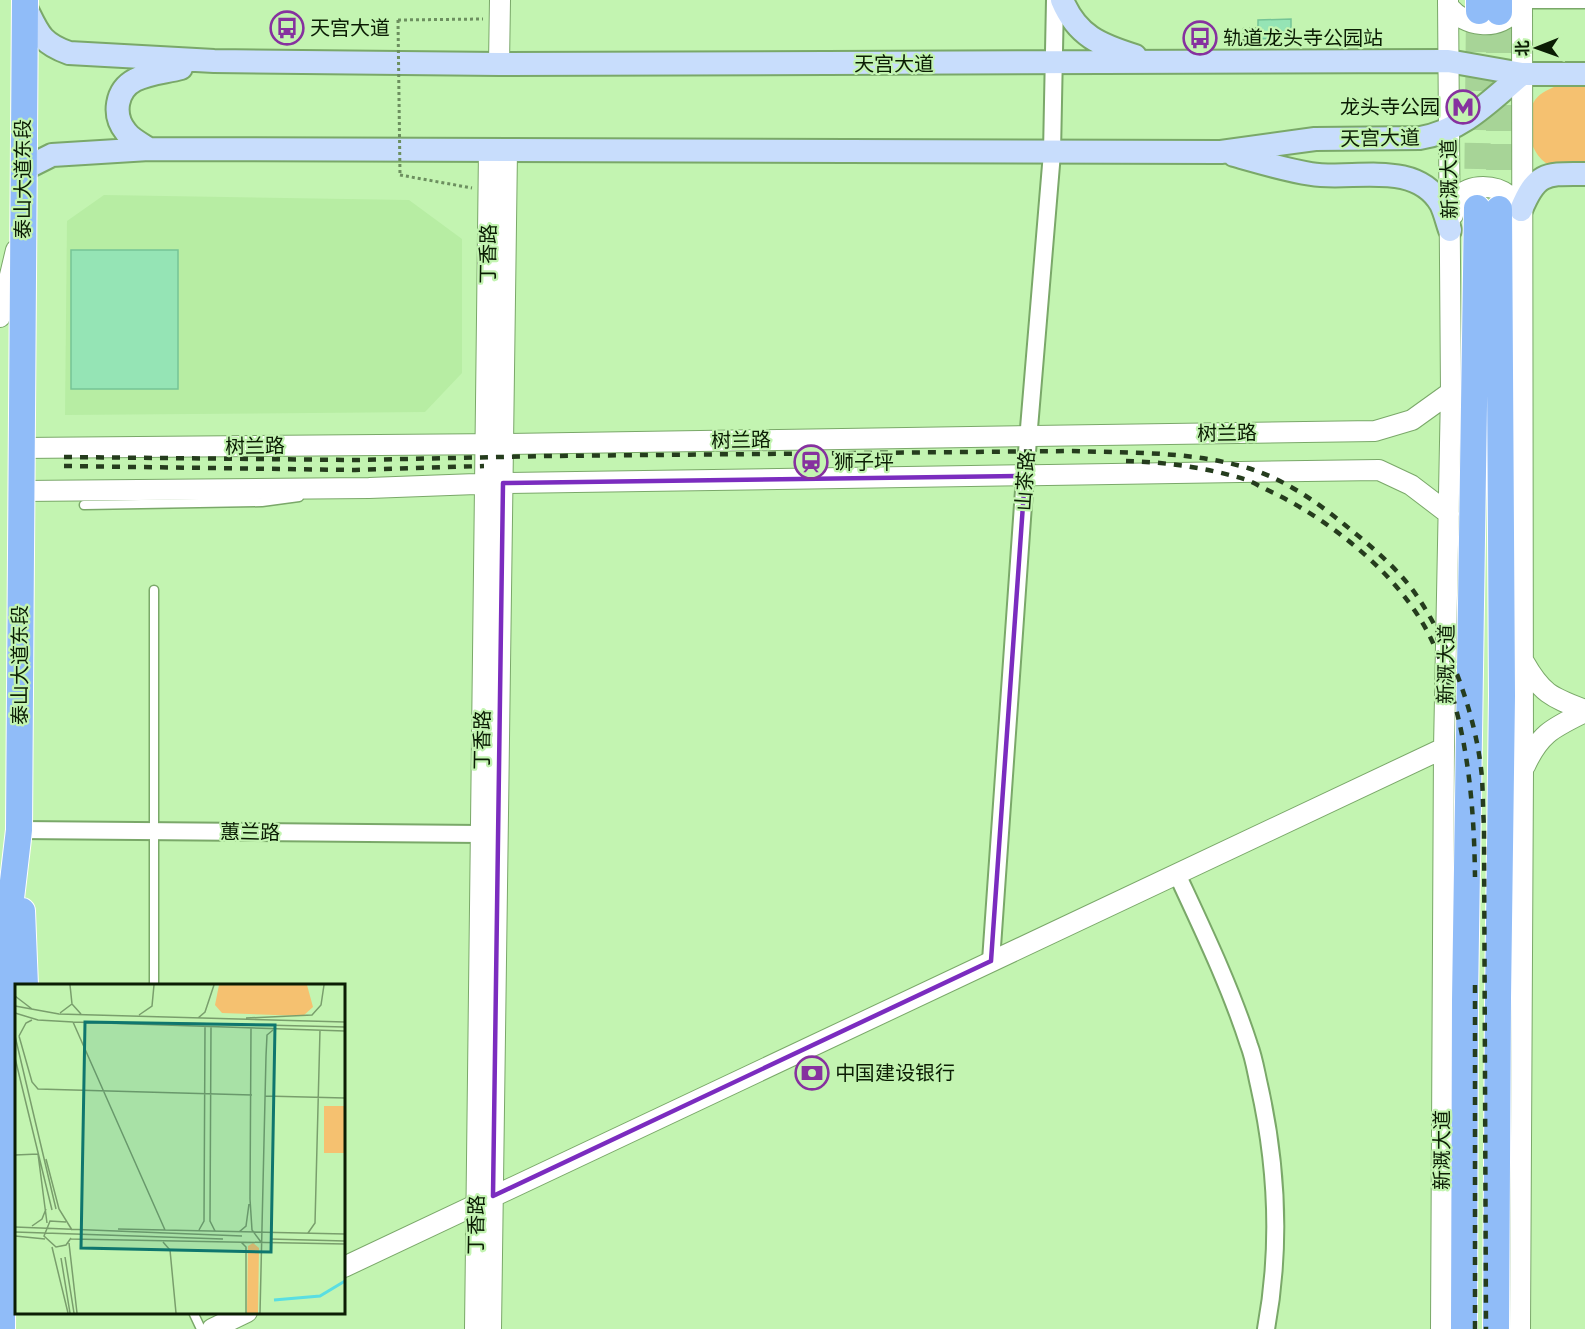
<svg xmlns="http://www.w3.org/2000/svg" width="1585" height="1329" viewBox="0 0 1585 1329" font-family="Manrope,'Noto Sans SC',sans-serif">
<rect width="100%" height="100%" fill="#c3f4b1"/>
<path fill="#b7eda3" d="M104,195L409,200L462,239V373L425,412L65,415L67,221Z"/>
<path fill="#f5c170" d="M1558,85H1585V166C1574,166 1558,170 1548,164C1528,153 1523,118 1535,100C1541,92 1550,89 1558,85Z"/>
<path fill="#95e4b5" stroke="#75c496" stroke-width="1.5" d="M1291,19V38L1258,39V20Z
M71,250H178V389H71Z"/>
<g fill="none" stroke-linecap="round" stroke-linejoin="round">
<path stroke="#a7d497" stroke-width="26" stroke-dasharray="26 13" stroke-linecap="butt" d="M1477,208L1479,11
M1499,209V12"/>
<g stroke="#7aa869" stroke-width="11">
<path id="service" d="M1522,4H1585
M84,505L262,502L299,497
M154,590V986
M193,1312L201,1329"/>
</g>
<g stroke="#7aa869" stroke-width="20">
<path id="minor" d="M19,830L481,834
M1177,874C1203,930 1230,986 1249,1045C1254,1058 1256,1072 1259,1085C1277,1165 1281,1248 1266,1329
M991,961L1025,476L1052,153L1055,0"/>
</g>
<g stroke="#7aa869" stroke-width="22">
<path id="tertiary" d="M1448,6C1466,27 1496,32 1516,10
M499,64L500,0
M1453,215C1454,209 1455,202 1459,197C1470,183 1496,185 1508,195C1513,198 1517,205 1521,210
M0,317L16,250
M21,448L503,444L1375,431L1412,420L1451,392
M21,491L369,488L503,483L1379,470L1411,485L1449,514
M1524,662C1542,694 1551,697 1585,710
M1525,766C1540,733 1553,728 1585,712
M344,1267L1444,748
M212,1329L247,1312
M475,1329L489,150
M491,1329L507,150
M1441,1329L1444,748L1451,392L1448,0
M1520,1329L1523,769L1522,0"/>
</g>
<g stroke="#7aa869" stroke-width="26">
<path id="secondary" d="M1062,0C1077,36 1100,45 1135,56
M25,6C38,32 40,43 69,53L214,61L499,64L1448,61L1522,74H1585
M149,149C141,144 131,139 126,132C112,115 116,90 135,80C149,73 166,72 181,68
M1234,155C1259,162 1285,170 1311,174C1352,181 1415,159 1441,204C1445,212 1447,222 1450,230
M24,169L52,155L149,149L1221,152L1315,139L1420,138C1462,131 1490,101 1522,74
M1521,210C1537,171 1547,174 1585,174"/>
</g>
<g stroke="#fff" stroke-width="28">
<path id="primary" d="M1479,0V11
M1499,12V0
M22,911L25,986
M2,1329L4,958L19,830L25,0
M1464,1329L1465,1000L1477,208
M1496,1329L1498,999L1502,696L1499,209"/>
</g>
<path stroke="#6c8f5f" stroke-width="3" stroke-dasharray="3 3" stroke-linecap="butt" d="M398,20L483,19
M1244,42V29H1258
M400,175L472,188"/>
<use href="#service" stroke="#fff" stroke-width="8"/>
<use href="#minor" stroke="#fff" stroke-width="16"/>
<use href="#tertiary" stroke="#fff" stroke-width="20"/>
<use href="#secondary" stroke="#c8ddfc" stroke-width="22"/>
<use href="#primary" stroke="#90bcf8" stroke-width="26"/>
<path stroke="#253c1d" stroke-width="4.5" stroke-dasharray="8 8" stroke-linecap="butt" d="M64,457L356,460L548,456L1072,451C1131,453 1190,451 1248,468C1284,479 1317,502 1345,525C1372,547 1400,570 1419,599C1452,649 1477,719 1482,778C1483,795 1483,812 1484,828L1486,1329
M1126,461C1166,462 1209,468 1247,480C1257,484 1266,490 1276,494C1339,526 1409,583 1436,650C1467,723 1474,799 1475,877
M64,466L355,470L484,466
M1475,1329V982"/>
<path stroke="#6c8f5f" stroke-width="3" stroke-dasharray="3 3" stroke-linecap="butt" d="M398,20L400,175"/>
</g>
<path fill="none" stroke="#7b2cbf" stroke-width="4.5" stroke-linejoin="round" d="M1025,476L991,961L493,1196L503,483Z"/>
<defs>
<g id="bus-ring" transform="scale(1.725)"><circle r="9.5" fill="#c3f4b1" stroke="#86319f" stroke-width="1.5"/><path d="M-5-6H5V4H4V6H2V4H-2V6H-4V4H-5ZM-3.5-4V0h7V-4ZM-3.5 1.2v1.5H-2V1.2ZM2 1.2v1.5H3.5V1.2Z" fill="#86319f"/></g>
<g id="metro-ring" transform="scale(1.725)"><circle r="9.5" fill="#c3f4b1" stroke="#86319f" stroke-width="1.5"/><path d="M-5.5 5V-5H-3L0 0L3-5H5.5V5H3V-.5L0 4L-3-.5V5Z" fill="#86319f"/></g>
<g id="station-ring" transform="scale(1.725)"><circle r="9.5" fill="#c3f4b1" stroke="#86319f" stroke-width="1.5"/><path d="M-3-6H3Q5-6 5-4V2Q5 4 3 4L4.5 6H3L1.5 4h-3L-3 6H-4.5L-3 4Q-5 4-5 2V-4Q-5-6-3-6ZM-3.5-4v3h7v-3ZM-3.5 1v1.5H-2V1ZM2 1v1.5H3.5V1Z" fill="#86319f"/></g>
<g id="bank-ring" transform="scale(1.725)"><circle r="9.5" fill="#c3f4b1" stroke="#86319f" stroke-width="1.5"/><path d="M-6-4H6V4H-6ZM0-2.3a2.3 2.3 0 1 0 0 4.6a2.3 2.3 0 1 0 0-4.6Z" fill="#86319f"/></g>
</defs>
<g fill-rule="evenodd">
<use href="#bus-ring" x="287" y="28"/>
<use href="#bus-ring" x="1200" y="38"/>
<use href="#metro-ring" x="1463" y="107"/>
<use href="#station-ring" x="811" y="462"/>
<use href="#bank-ring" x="812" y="1073"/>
</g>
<g text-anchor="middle" stroke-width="4.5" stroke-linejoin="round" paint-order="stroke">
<g font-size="20" fill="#0b1d04" stroke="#c3f4b1" text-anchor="start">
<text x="310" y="35">天宫大道</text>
<text x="1223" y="45">轨道龙头寺公园站</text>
<text x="1440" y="114" text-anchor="end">龙头寺公园</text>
<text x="834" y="469">狮子坪</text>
<text x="835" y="1080">中国建设银行</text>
</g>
<g font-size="20" fill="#0b1d04" stroke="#c3f4b1">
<text x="894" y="71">天宫大道</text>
<text transform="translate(1380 138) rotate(-1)" y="7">天宫大道</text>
<text transform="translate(23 179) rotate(-90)" y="7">泰山大道东段</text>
<text transform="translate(1449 179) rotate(-91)" y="7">新溉大道</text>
<text transform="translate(488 254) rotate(-89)" y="7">丁香路</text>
<text transform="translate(1227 433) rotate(-1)" y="7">树兰路</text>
<text transform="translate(741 440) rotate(-1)" y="7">树兰路</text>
<text transform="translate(255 446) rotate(-1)" y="7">树兰路</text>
<text transform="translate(1025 481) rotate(-86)" y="7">山茶路</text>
<text transform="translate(1446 664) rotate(-89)" y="7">新溉大道</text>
<text transform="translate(20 665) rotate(-90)" y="7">泰山大道东段</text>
<text transform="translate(482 740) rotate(-89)" y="7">丁香路</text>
<text transform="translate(250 832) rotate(1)" y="7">蕙兰路</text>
<text transform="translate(1442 1150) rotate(-90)" y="7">新溉大道</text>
<text transform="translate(476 1225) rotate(-89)" y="7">丁香路</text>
</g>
</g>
<g transform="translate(15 984)">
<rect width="330" height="330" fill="#c3f4b1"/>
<path d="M204,1H292L298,23L288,32L207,29L200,21ZM309,122H329V169H309ZM238,259L244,264L243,329H232L233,262Z" fill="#f5c170"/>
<path fill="none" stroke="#5adee2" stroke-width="3" d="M259,316L305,312L330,297"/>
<path fill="none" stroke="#799e6c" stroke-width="1.5" d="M55,1L57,20M0,12L17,25M0,22L44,30L330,38M0,29L23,36L58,38L330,47M45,29L57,20L66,30M124,31L137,22L139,1M183,34L190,28L199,1M231,34L297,31L306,21L309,1M58,38L150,246M162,39L330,43M196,43L195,237L200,247M236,44L235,215L237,246L246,258M0,52L41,225M4,52L17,98L23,105L237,111M4,52L11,39L17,36M0,74L37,226M250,112L330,114M0,171L23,170L32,239M31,175L44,225L57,246M51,238L35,237L29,252L41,263L51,261L56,254M17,242L27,235L31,225M0,243L227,252M103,245L330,250M184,246L189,237L190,43M0,248L208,255M224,248L231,242L234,220M293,249L300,239L305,46M0,252L30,255M56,255L330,260M255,255L330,257M148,258L155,266L161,329M226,258L231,263V329M54,259L62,329M37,263L53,329M50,273L59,329M46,274L55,329M245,329L251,72L252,51L258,46"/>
<path fill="#0f766e" fill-opacity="0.15" stroke="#0f766e" stroke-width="3" d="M70,38L260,41L256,268L66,264Z"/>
<rect width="330" height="330" fill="none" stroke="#0b1d04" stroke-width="3"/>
</g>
<g transform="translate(1537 48) rotate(269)" stroke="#c3f4b1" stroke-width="4.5" paint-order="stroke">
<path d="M0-4.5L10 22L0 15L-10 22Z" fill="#0b1d04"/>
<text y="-9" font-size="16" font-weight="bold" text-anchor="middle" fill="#0b1d04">北</text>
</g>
</svg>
